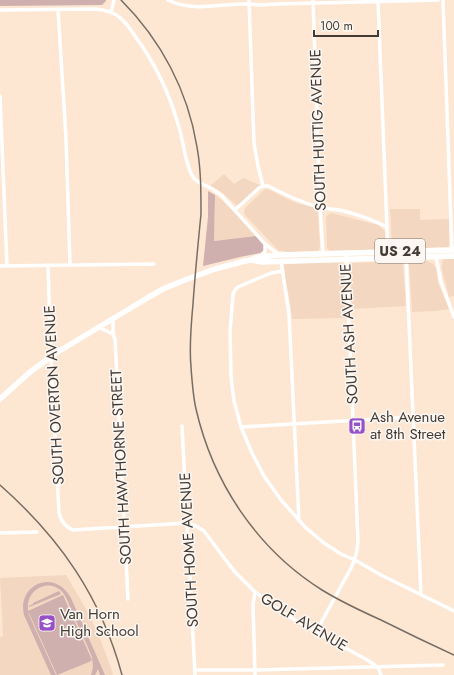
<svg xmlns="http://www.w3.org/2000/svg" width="454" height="675" viewBox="0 0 454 675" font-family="Jost,sans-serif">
<rect width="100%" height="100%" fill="#fde7d3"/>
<path fill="#f3d7c0" d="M224,174L234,184L243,178L260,185L239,204L236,205L225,195L217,189L210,186Z
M266,189L270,190L296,203L316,208L318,213L320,247L319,250L317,251L287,252L278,250L245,215L244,212L245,208L264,190Z
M215,195L223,201L257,236L214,241Z
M390,209H420V220L449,219V245L448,247L396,249L393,248L392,245Z
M331,213L378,225L384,230L385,232L386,247L384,249L380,250L330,251L327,248L326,217L329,214Z
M446,259H454V296L449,297L442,270V263L443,260Z
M401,261L403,265L406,306L352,309L350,264L352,263Z
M410,261H428L433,264L436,268L438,283L440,287L449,309L436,311L412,312L409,263Z
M342,262L343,263L344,267L346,318L292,319L290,302L285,278L284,265L286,263Z
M66,575L86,609L99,636L111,668L113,675H0V637L3,636L0,578Z"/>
<path fill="#d0afaf" d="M0,0H106V1L102,5L0,6Z
M208,191L215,195L214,241L257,236L265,246L264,250L260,253L240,257L203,266L208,217Z
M46,582C58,582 65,588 71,598L105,675H100L98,669L95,675H91L93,667L92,657C86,642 79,628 73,614C70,608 68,600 64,594C49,575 22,591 29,615L56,675H51L24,615C20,599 29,584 46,582Z
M59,591L61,594L29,607V606L33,604V603Z
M63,595L92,660L89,662L57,675L28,611Z"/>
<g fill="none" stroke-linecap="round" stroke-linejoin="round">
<path stroke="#fff" stroke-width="3.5" d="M168,0C194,13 221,3 249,4C252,4 255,4 258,5C264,5 271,4 277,4L438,0
M249,0L254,143L258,166L263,186
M313,0L320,207L323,255
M443,0L452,251
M378,1L388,253
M58,9L66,139L70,265
M0,10L96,9C105,10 113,12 119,17C126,22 130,29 135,36C154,62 169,92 178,124C183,138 185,165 193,177C197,183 204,185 211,188C214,190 218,193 221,195L265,244L279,255
M111,12L114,0
M0,96L7,266
M235,210L259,188L263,186H268C286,195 300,202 319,207C327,209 336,209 344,211C359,215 373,220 387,227
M262,256L265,251V244
M406,256L421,595
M436,257L441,282L454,317
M281,261L289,314L299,521
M48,265L51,356L59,513C61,521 65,527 73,530L187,523L196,526L204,531L234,571L255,592L286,615L369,661L375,665L376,667
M0,266L154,264
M282,271L271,273L238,287L235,290L233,294L230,332L231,377L234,401L241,427L252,453L264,476L281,500L306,528L324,543L341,554L355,560L381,575L454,611
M113,319V334L115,339L128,599
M98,327L113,334
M182,426L195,675
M241,427L412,417
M0,533L37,532
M316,632L351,568C355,560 357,552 358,542L346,252
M378,667L381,675
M195,670H255L443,665
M255,675L253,604L255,592"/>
<path stroke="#fff" stroke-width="5.5" d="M251,260L258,257L279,255L454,250
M0,399L30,372L56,353L149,297L163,289L185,280L215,269L245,261L251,260L262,262L454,256"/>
<path stroke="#796d62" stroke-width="1.5" d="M121,0C161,40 188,91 197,147C201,169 201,191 201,214C198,244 195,274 193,304C191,325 189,346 191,367C192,381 193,396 196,409C213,483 257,549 322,590C340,601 361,611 381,620C405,632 430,644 454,655
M0,485C60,538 101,597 122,675"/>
</g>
<defs>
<g id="bus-square" transform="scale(0.9)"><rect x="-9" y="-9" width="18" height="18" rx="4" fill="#9751c6" stroke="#fcf7f3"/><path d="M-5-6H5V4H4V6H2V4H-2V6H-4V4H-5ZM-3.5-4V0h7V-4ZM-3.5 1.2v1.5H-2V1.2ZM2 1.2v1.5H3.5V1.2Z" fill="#fff"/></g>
<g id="school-square" transform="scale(0.9)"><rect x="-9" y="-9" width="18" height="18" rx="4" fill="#9751c6" stroke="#fcf7f3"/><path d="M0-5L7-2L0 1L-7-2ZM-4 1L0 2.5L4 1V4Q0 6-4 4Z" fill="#fff"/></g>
</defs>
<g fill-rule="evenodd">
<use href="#bus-square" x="357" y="426"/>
<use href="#school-square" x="47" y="623"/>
</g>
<g text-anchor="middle" stroke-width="3" stroke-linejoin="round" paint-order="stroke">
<rect fill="#fcf7f3" stroke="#7a736d" stroke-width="1" x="375" y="239" width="50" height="24" rx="3"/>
<g font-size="14" font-weight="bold" fill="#433b33">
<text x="400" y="256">US 24</text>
</g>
<g font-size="15" fill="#433b33" stroke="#fcf7f3">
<text transform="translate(318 130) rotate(-92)" y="5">SOUTH HUTTIG AVENUE</text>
<text transform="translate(349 334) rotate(-93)" y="5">SOUTH ASH AVENUE</text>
<text transform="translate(54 395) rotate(-93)" y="5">SOUTH OVERTON AVENUE</text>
<text transform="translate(121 467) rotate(-93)" y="5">SOUTH HAWTHORNE STREET</text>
<text transform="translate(189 550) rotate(-93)" y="5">SOUTH HOME AVENUE</text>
<text transform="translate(304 622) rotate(31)" y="5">GOLF AVENUE</text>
</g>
<g font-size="15" fill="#433b33" stroke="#fcf7f3" text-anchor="start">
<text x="370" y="422">Ash Avenue<tspan x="370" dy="17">at 8th Street</tspan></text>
<text x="60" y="619">Van Horn<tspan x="60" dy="17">High School</tspan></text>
</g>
</g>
<path d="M314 30v6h64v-6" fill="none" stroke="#433b33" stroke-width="2"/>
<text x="320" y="30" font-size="12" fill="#433b33" stroke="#fcf7f3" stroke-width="3" paint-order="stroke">100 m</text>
</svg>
